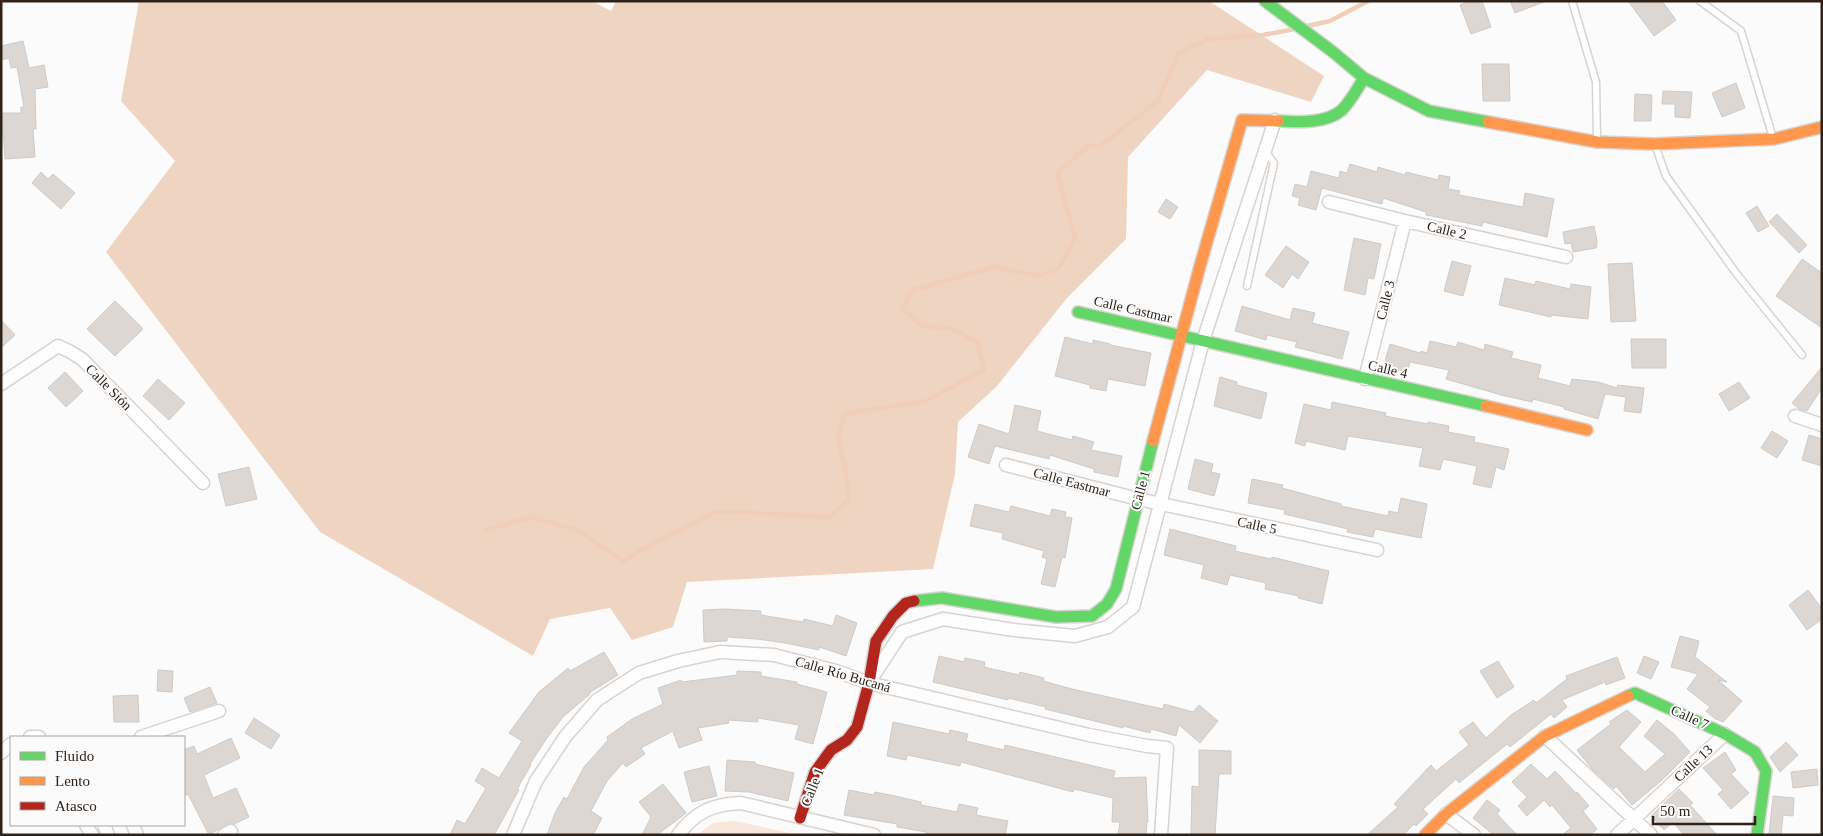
<svg xmlns="http://www.w3.org/2000/svg" width="1823" height="836" viewBox="0 0 1823 836" font-family="Georgia,serif">
<rect width="100%" height="100%" fill="#fbfbfb"/>
<path fill="#f9e7db" d="M735,821L799,835H697L713,823Z"/>
<path fill="#efd4c1" d="M139,1H592L611,11L616,1H1209L1324,76L1311,102L1207,70L1128,157L1126,239L1067,298L997,386L958,422L955,474L933,569L687,582L673,627L632,640L610,608L550,619L533,656L320,532L106,252L175,161L121,101Z"/>
<g fill="none" stroke-linecap="round" stroke-linejoin="round">
<path stroke="#f1ceb7" stroke-width="4.5" d="M1307,26L1330,21L1368,1
M486,530L531,517L577,530L623,561L663,538L717,511L830,517L849,499L845,468L838,437L844,414L926,401L984,370L977,341L949,328L922,326L902,308L913,290L994,267L1038,276L1059,268L1075,238L1057,173L1089,145L1099,147L1158,101L1179,53L1208,39L1263,35L1295,29"/>
</g>
<path fill="#ddd7d3" stroke="#d0cac6" d="M1471,1H1482L1491,27L1471,34L1460,5Z
M1510,1H1543L1544,2L1515,13Z
M1628,1H1662L1676,20L1654,36Z
M23,41L29,68L44,65L48,87L35,89L36,129H33L35,157L5,159L3,130H1V113H21V107H24L17,67L11,68L9,58L1,60V46Z
M1482,64H1509L1510,101H1483Z
M1736,83L1745,108L1722,117L1712,93Z
M1663,91L1692,92L1690,118L1675,117V104H1662Z
M1635,94L1652,95L1651,121H1634Z
M1350,164L1377,172L1378,167L1405,175L1406,172L1438,180L1439,175L1450,177L1448,189L1460,191L1459,195L1523,207L1525,193L1554,199L1547,237L1483,222L1482,226L1426,215V212L1383,198L1382,204L1322,188L1316,210L1298,205L1300,198L1292,196L1295,184L1307,187L1311,171L1339,178L1340,171L1347,173Z
M41,172L48,179L53,174L75,193L61,209L32,183Z
M1166,199L1178,207L1170,219L1158,212Z
M1757,206L1769,226L1758,232L1746,213Z
M1777,214L1807,245L1799,253L1769,222Z
M1594,226L1597,241L1596,248L1573,252L1571,243L1565,244L1563,232Z
M1354,238L1381,244L1374,279L1368,278L1365,295L1344,290Z
M1286,246L1309,262L1298,279L1292,274L1283,288L1265,275Z
M1802,259L1822,273V328L1776,296Z
M1452,261L1471,266L1463,296L1444,291Z
M1632,263L1636,321L1611,322L1608,264Z
M1505,278L1535,285L1536,281L1570,289L1571,284L1591,287L1588,319L1551,315V317L1499,305Z
M115,301L143,329L115,356L87,329Z
M1242,306L1290,320L1293,308L1315,313L1312,323L1349,332L1342,359L1295,347L1297,342L1267,335L1266,340L1235,331Z
M1,320L15,335L1,348Z
M1065,337L1093,344V340L1110,344V345L1151,353L1145,386L1108,379L1106,391L1090,388V385L1055,376Z
M1631,339H1666V368H1632Z
M1430,341L1456,347L1458,342L1484,350L1485,344L1513,352L1511,358L1541,365L1538,378L1570,386L1572,379L1598,382L1617,388L1618,385L1644,388L1641,413L1624,411L1626,397L1605,394L1598,419L1564,409V407L1533,399L1532,402L1501,395L1446,379L1449,370L1410,362L1407,372L1384,365L1390,344L1420,353L1421,351L1427,353Z
M1822,367V388L1807,411L1799,409L1792,403Z
M65,372L83,391L66,407L48,388Z
M1220,377L1237,382V385L1267,393L1261,419L1214,406Z
M158,379L185,403L169,420L143,396Z
M1739,382L1750,398L1729,411L1719,394Z
M1332,402L1386,413L1385,416L1428,424V422L1449,426L1448,432L1475,437L1474,442L1509,449L1504,470L1496,467L1491,488L1473,484L1477,466L1443,459L1440,470L1419,466L1423,448L1348,436L1345,450L1306,441L1305,446L1295,443L1304,404L1331,410Z
M1015,405L1041,411L1037,431L1072,440L1073,436L1094,442L1091,450L1122,456L1118,477L1094,472V469L1050,455L1049,459L995,446L989,464L968,457L979,424L1009,434Z
M1772,431L1788,441L1777,458L1761,448Z
M1809,435L1822,439V466L1802,460Z
M1195,459L1213,464L1211,472L1220,474L1214,496L1188,489Z
M249,467L257,499L226,506L218,474Z
M1252,479L1283,485L1282,488L1341,504V506L1388,516L1389,511L1398,513L1401,498L1427,504L1421,538L1375,529L1373,537L1347,532L1348,529L1284,514L1285,510L1248,503Z
M975,504L1009,512L1011,506L1050,516L1052,509L1066,512L1065,517L1072,518L1065,558L1062,557L1055,587L1041,584L1047,559L1042,557L1044,551L1002,539L1003,533L970,526Z
M1170,529L1236,546L1235,551L1271,559L1272,557L1329,571L1322,604L1298,598L1299,596L1265,589L1266,583L1230,575L1227,585L1201,578L1204,565L1164,555Z
M1808,590L1822,609V619L1807,630L1789,605Z
M725,609L761,611V615L803,622L804,619L833,626L836,615L857,623L846,656L819,647V650L785,643L757,639L727,637V641L704,642L703,610Z
M1680,636L1699,641L1695,657L1727,682L1718,680L1742,701L1723,722L1714,718L1706,711L1710,707L1687,689L1698,674L1671,667Z
M604,652L618,675L589,693L590,694L563,717L547,738L530,764L531,765L517,789L519,790L494,835H450L457,820L465,824L486,788L475,781L482,768L499,778L522,741L509,733L539,692L568,668L570,671Z
M939,656L964,662L965,658L985,662L984,667L1019,675L1020,672L1044,678L1043,681L1072,689L1163,709L1164,704L1193,712L1199,705L1218,721L1200,743L1179,725L1176,736L1151,729L1150,733L1123,726V728L1045,709L1046,707L1008,698V700L933,682Z
M1644,656L1659,662L1651,679L1637,673Z
M1617,657L1625,678L1606,685L1605,682L1562,700L1567,707L1554,718L1551,714L1510,747L1507,744L1459,783L1456,779L1423,809L1428,814L1416,826L1414,824L1403,835H1367L1398,807L1394,804L1431,765L1436,771L1469,745L1459,732L1473,722L1486,738L1511,715L1534,700L1536,703L1567,679L1566,676Z
M1498,661L1514,687L1497,698L1480,671Z
M158,670L173,671L172,692L157,691Z
M737,671L761,672V676L797,682V684L827,692L813,744L795,739L799,725L758,718V722L728,720L729,723L698,728L702,740L679,748L673,731L641,748L645,754L626,767L623,763L607,781L591,811L602,818L593,835H547L555,813L564,797L567,799L584,767L608,740L607,737L632,719L663,704L658,688L681,680L682,682L737,675Z
M210,687L217,703L190,712L184,698Z
M138,695L139,722H114L113,696Z
M1627,710L1641,722L1619,747L1645,772L1665,754L1644,736L1657,720L1674,734L1690,752L1662,780L1632,805L1616,786L1614,789L1592,769L1577,750L1611,724L1609,722Z
M254,718L280,735L271,749L245,733Z
M893,722L949,734L950,730L968,734L966,741L1004,750L1005,745L1115,771L1113,778L1146,777L1148,822H1147L1146,835H1118L1120,822H1112L1113,798L1074,789L1073,792L961,762L960,766L907,755L906,760L887,756Z
M231,738L240,758L204,775L213,798L236,788L249,817L234,824H227L209,835L188,794L184,796V750L194,746L197,754Z
M1786,742L1798,755L1780,772L1770,757Z
M1199,750L1231,751V774H1219L1215,835H1191L1192,786L1199,787Z
M1725,752L1736,770L1731,774L1749,793L1731,809L1718,794L1723,790L1703,768Z
M727,760L755,762V764L794,773L788,801L749,792L725,791Z
M1531,764L1547,779L1555,771L1576,793L1577,792L1589,806L1583,811L1597,829L1590,835H1562L1571,828L1552,805L1550,807L1544,800L1527,816L1518,806L1527,797L1512,782Z
M709,766L717,796L692,802L684,772Z
M1817,769L1818,785L1793,788L1791,772Z
M663,784L686,813L657,835H642L651,817L639,802Z
M1679,789L1693,803L1690,805L1717,835H1684L1673,822L1664,830L1651,816Z
M849,790L874,795L875,792L895,796L921,802V805L957,812L959,804L978,808L976,815L1008,821L1005,835H933L926,833V832L897,827V824L844,815Z
M1773,796L1794,798L1793,816L1783,815L1781,835H1769Z
M1487,800L1500,810L1497,814L1517,835H1494L1473,818Z"/>
<g fill="none" stroke-linecap="round" stroke-linejoin="round">
<g stroke="#d9d3cf" stroke-width="9">
<path id="lane" d="M1572,1L1596,82L1597,140
M1700,1L1741,31L1773,138
M1655,145L1666,176L1736,273L1802,355
M1247,286L1274,163L1265,151"/>
</g>
<g stroke="#d9d3cf" stroke-width="15">
<path id="street" d="M1329,202L1405,221L1566,257
M1365,379L1405,221
M1,384L58,346L69,351L82,359L203,483
M1795,416L1822,425
M1006,465L1138,499L1377,550
M872,678L902,632L943,619L1014,630L1075,636L1108,627L1133,607L1203,341L1275,120
M1545,736L1651,835
M30,737H39
M141,737L219,711
M1,753L11,744
M1446,814L1474,835
M86,825L92,835
M104,825L108,835
M133,825L137,835
M224,835L231,831
M513,835L536,781L565,737L597,700L639,673L678,661L720,652L774,655L836,671L869,683L1089,735L1147,746L1167,748L1161,835
M678,835C695,812 713,804 741,803L874,835
M1617,835L1725,734"/>
</g>
<g stroke="#d9d3cf" stroke-width="14">
<path id="fast" d="M1265,1L1333,52L1364,78L1429,111L1488,122
M1278,121C1298,122 1326,124 1342,110C1351,101 1357,89 1364,78
M1078,312L1486,406
M914,601L942,598L1056,617L1092,616L1107,604L1116,589L1153,441
M1628,696L1635,693L1725,734L1755,752L1766,771L1757,835"/>
</g>
<g stroke="#d9d3cf" stroke-width="14">
<path id="slow" d="M1488,122L1597,142L1654,144L1774,139L1822,127
M1486,406L1587,430
M1153,441L1200,266L1242,120L1278,121
M1425,835L1446,814L1545,736L1628,696"/>
</g>
<g stroke="#d9d3cf" stroke-width="14">
<path id="jam" d="M800,818L815,772L831,750L847,740L857,727L869,683L876,641L893,616L906,603L914,601"/>
</g>
<use href="#lane" stroke="#fefefe" stroke-width="6"/>
<use href="#street" stroke="#fefefe" stroke-width="12"/>
<use href="#fast" stroke="#63d668" stroke-width="11"/>
<use href="#slow" stroke="#ff974d" stroke-width="11"/>
<use href="#jam" stroke="#b3261e" stroke-width="11"/>
</g>
<g text-anchor="middle" stroke-width="4" stroke-linejoin="round" paint-order="stroke">
<g font-size="14" fill="#2e2219" stroke="#fbfbfb">
<text transform="translate(1447 230) rotate(13)" y="5">Calle 2</text>
<text transform="translate(1385 300) rotate(-76)" y="5">Calle 3</text>
<text transform="translate(1133 309) rotate(13)" y="5">Calle Castmar</text>
<text transform="translate(1388 369) rotate(13)" y="5">Calle 4</text>
<text transform="translate(109 387) rotate(45)" y="5">Calle Sión</text>
<text transform="translate(1072 482) rotate(15)" y="5">Calle Eastmar</text>
<text transform="translate(1140 490) rotate(-75)" y="5">Calle 1</text>
<text transform="translate(1257 525) rotate(12)" y="5">Calle 5</text>
<text transform="translate(843 674) rotate(16)" y="5">Calle Río Bucaná</text>
<text transform="translate(1690 717) rotate(24)" y="5">Calle 7</text>
<text transform="translate(1693 763) rotate(-43)" y="5">Calle 13</text>
<text transform="translate(812 787) rotate(-68)" y="5">Calle 1</text>
</g>
</g>
<rect width="1823" height="836" fill="none" stroke="#2e2219" stroke-width="5"/>
<rect x="10" y="736" width="175" height="90" fill="#fbfbfb" stroke="#a9a4a1"/>
<rect x="20" y="752" width="25" height="8" fill="#63d668" stroke="#a9a4a1"/>
<text x="55" y="761" font-size="15" fill="#2e2219">Fluido</text>
<rect x="20" y="777" width="25" height="8" fill="#ff974d" stroke="#a9a4a1"/>
<text x="55" y="786" font-size="15" fill="#2e2219">Lento</text>
<rect x="20" y="802" width="25" height="8" fill="#b3261e" stroke="#a9a4a1"/>
<text x="55" y="811" font-size="15" fill="#2e2219">Atasco</text>
<path d="M1653 816v8h102v-8" fill="none" stroke="#2e2219" stroke-width="2.5"/>
<text x="1660" y="816" font-size="15" fill="#2e2219" stroke="#fbfbfb" stroke-width="4" paint-order="stroke">50 m</text>
</svg>
